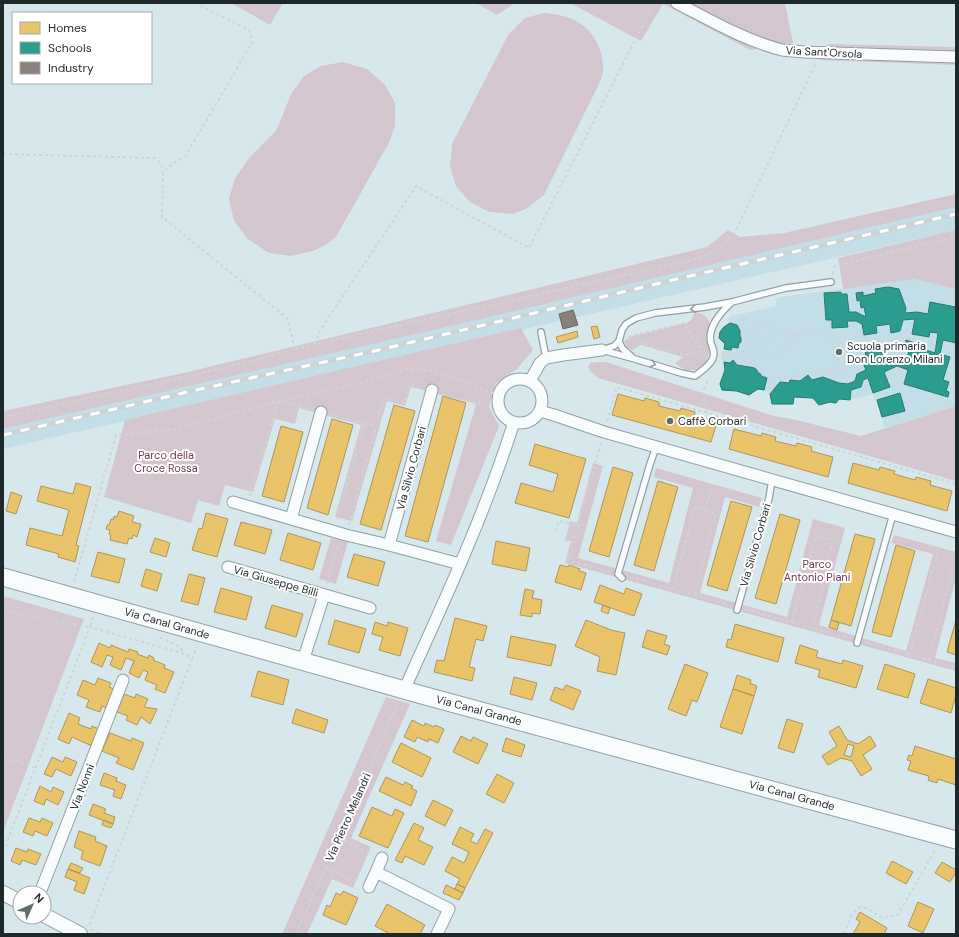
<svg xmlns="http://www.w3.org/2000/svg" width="959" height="937" viewBox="0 0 959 937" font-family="'DM Sans',sans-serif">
<rect width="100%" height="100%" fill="#d7e8ed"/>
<path fill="#c3dee7" d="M956,207V230L3,449V429L464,323Z
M914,279L956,289V406L885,428L873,394L850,400L840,399L836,403L834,404L830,402L819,405L812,399L795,397L794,405H772L770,394L765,391L758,389L749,396L736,392L722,390L719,384L724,370L723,362L721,358L725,344L723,343L718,338L719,332L724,326L729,323L728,319L731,316L777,306L775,299L782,297Z"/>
<path fill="#d4c6cf" d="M231,3H283L270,25Z
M476,3H515L497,15Z
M570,3H785L793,43L750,50L663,4L641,41Z
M544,13C550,14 557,14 563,16C588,22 604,44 603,70C603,76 599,83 597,88L544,195L526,209L513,214L489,212L470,202L456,186L450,167L452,144L508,35L525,18Z
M828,44L956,47V65L819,60Z
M343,62L367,69L385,85L395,103V125L390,141L336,237L324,246L313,251L291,256L269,253L248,239L234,221L229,199L235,178L250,157L267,140L277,129L291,94L304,76L321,66Z
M956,194V207L464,323L3,429V411L188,372L707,247L728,230L740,237L784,233Z
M956,230V289L914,279L843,289L838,258Z
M695,312C704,313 712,320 709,330C709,332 707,334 706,336C707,340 709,344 709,348C710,358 702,370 692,370C685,371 680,367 675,363L683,357L641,345L632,350L626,346L624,341L633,336L687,323L691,320Z
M521,328L533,350L516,370L496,383L489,407L499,426L451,545L436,541L476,404L411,387L405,406L387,401L352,521L335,517L361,425L299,408L295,424L275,419L253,492L225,485L219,506L198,500L191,523L104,497L125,420Z
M598,362H606L774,416L792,419L861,436L956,406V481L598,378L590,371L588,367L590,363Z
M593,463L603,466L578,558L669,583L693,488L654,477L656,468L762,498L759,507L725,497L700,593L787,617L813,519L845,528L819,625L906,651L933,554L891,543L894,535L956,552V577L935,658L956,663V671L565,563L571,541H565L570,521L577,523Z
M331,538L348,542L336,584L319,579Z
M3,596L84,619L3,832Z
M386,697L410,704L351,838L371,847L353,888L332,879L307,934H282Z"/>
<path fill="#e9c46a" stroke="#ac9557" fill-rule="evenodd" d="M597,326L600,337L594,339L591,327Z
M577,331L578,337L558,343L556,337Z
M618,394L644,401L645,398L659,402V406L680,411L681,408L695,412L694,416L717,422L711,442L612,415Z
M443,396L466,403L428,542L405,536Z
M394,405L415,411L381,530L360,524Z
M332,419L353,425L328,515L307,508Z
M281,426L303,432L284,502L262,496Z
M734,429L761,436L762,433L776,437L775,441L796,446L797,443L812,447L811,451L833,457L828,477L729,449Z
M535,444L586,459L569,518L515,503L521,483L553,492L558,474L529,465Z
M853,463L879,470L880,467L895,471L894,474L915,480L916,477L931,481L930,485L952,491L947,511L848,483Z
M613,467L633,473L609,557L589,551Z
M658,481L678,487L654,571L634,565Z
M76,483L91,487L76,545L79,546L75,562L58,557L59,554L26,545L30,528L62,536L69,510L37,501L41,486L73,494Z
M11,492L22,496L16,514L6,511Z
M731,501L752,507L727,591L707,585Z
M119,511L134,516L132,522L141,524L137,537L133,535L132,539L129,538L127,544L110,540L111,535L109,534L110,530L106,529L107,525H109L111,519H114V516L117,517Z
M206,513L228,519L217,557L192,550L199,528L202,529Z
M780,514L800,520L776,604L755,598Z
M241,522L272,530L265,554L234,545Z
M288,533L321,543L313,570L280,560Z
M855,534L875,539L851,626L831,620Z
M155,538L170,543L166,557L150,552Z
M496,541L530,548L526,571L492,564Z
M896,545L915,551L891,637L872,632Z
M98,552L125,559L119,583L91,576Z
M354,554L385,562L378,586L347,577Z
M560,565L568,567L569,565L580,569L579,571L586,573L581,590L555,582Z
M146,569L162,574L157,591L141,586Z
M189,574L205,578L198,605L181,601Z
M600,585L624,594L626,588L642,594L634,616L594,602Z
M221,588L252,597L246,620L214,612Z
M525,589L534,591L532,598L542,600L540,614L532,613V617L520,615Z
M272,605L303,614L296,637L265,628Z
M603,605L610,608L608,614L601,611Z
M455,618L487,626L483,641L476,639L469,667L475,668L472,681L434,672L437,660L444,661Z
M335,620L366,629L359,653L328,644Z
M586,620L611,630L625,633L616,675L597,671L600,657L575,646Z
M831,620L839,623L837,630L829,627Z
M956,620V655L947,652Z
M375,622L387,626L388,622L408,628L400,656L379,650L383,637L372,634Z
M735,624L784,638L778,662L726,647L728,639L731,640Z
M647,630L667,636L664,644L670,646L667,655L642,647Z
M511,636L556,645L551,666L507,657Z
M99,643L110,648L111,645L128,652L129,649L138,652L137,654L148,658L149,655L154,658L153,660L165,665L164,668L174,672L165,693L155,689L157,685L145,680L148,672L143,670L139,678L129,673L134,661L126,658L121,670L110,665L113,657L107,655L102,667L91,662Z
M800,645L818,651L816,657L842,664L843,660L863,666L856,688L818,677L820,670L795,663Z
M685,664L708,673L697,702L692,700L686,716L668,709Z
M885,664L915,674L908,698L877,689Z
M258,671L289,680L283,705L251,696Z
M737,675L751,680L750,683L757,686L754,696L733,689Z
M514,677L537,683L532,700L510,694Z
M98,678L111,683L109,687L114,689L106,708L102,706L100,712L86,707L89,700L77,695L83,680L95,685Z
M928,679L956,688V695L951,713L920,703Z
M566,685L581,691L573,710L550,700L555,687L563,690Z
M733,689L754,696L742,734L720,727Z
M124,694L135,698L136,694L148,699L144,707L157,709L150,724L141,717L137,725L126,720L128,716L117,712Z
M296,709L328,720L324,733L292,723Z
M69,713L80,718L78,724L91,729L92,726L99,729L92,746L72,737L69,744L58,739Z
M787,719L803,724L794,753L778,748Z
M412,720L424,726L425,723L434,727L435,725L444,729L438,743L429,739L428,742L417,737L415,742L404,737Z
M839,726L847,740L858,744L870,736L876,746L863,755L872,769L861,776L852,761L841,758L828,765L822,756L837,746L829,732ZM848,744L854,746L851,757L844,755Z
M110,733L131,741L132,738L144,743L133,770L116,763L119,758L102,751Z
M461,736L471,741L473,737L488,744L478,764L453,752Z
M506,738L525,745L521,757L502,751Z
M401,743L431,758L422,777L392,762Z
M915,746L956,759V785L938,779L937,783L928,780L929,776L908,770L911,761L907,760L909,755L912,756Z
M52,757L63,762L65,757L77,762L71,776L56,769L52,777L44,774Z
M104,773L117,778L116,781L126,785L121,799L113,796L115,790L100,785Z
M497,774L514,783L504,803L486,794Z
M386,777L403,785L405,782L413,786L411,788L417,791L411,806L379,791Z
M40,786L51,792L53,787L64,792L58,805L46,799L44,805L34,801Z
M433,800L453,810L445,826L425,816Z
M93,804L106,809L104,813L115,817L113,824L89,815Z
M372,807L392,816L395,809L404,813L388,848L359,836Z
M29,818L40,822L42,818L53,823L47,836L35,831L33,836L23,832Z
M104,820L113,824L111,828L102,825Z
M414,823L424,828L418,840L433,847L424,865L405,856L402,863L395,860Z
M460,827L474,834L470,841L477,844L485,829L493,833L465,888L457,884L460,879L445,871L452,857L464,863L469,852L452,844Z
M79,831L96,837L95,841L107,846L100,866L81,859L83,851L74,847Z
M16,848L27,852L28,849L41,854L36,865L22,860L20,865L11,861Z
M892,861L913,872L906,884L886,873Z
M942,862L956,870V872L950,882L935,873Z
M71,863L83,868L80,873L68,869Z
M68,869L90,878L84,894L74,890L77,882L65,877Z
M457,884L465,888L463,893L455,889Z
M446,885L463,893L459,900L443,893Z
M343,891L358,898L346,925L323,915L327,905L330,907L336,893L341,895Z
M918,902L934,909L923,933L908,926Z
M387,904L425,925L420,934H390L375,926Z
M860,912L887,928L884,934H853L860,922L856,919Z"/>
<path fill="#2a9d8f" stroke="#267a71" d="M888,287L899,289L906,308L905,313L917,312L928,314L930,302L956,307V343L943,340L940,354L950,357L943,380L949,382L946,391L949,392L948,397L904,384L908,370L897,366L884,372L890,387L873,393L868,378L863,380L861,387L851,390L850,400L839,399L836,403L830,402L819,405L813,398L794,397L793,404H772L770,394L780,382L789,383L790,380L800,381L808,375L812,380L823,377L839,383L848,384L855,381L857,374L866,370L861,358L866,357L865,348H873L880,350L884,357L882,363L895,359L906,361L909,351L903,350L906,340L915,343L914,346L935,353L938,333L930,332L929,337L912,334L915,319L903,320L900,331L891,333L890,324L876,326L877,333L864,335L862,324L856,321H847L848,327L832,328V320H826L824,293L841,292V294H847L849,312H856L866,317L864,307L861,308L860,300L857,301L856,293L863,292V296L876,293L875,289Z
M730,323L737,325L740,331V336L741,338V342L739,343L738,348L732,347L731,350L724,349L725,343L723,342L719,338L720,332L724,327Z
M733,360L737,365L755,368L762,376L767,378L764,390L758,389L749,395L737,391L722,390L720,384L725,370L724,362L730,363Z
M900,393L905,411L882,417L877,400Z"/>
<path fill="#8a817c" stroke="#696664" d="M573,310L578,325L563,329L559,314Z"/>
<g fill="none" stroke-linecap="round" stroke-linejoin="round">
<g stroke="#929ea2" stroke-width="8">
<path id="service" d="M541,332L546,358
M619,341L622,348L632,357
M602,350L614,346L619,341L622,330L626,324L636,318L655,313L705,307L732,302L786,288L831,282
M602,350L635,359L681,373L695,376C701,371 710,366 713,358C715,352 713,349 711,343C707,328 721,312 731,303
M622,578L618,574L650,464L656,447
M737,610L769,498L772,480
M857,643L893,514"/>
</g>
<g stroke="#929ea2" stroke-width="13">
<path id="minor" d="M677,3C712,21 744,40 782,50C789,51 797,51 804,52L956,57
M498 401a22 22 0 1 1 44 0a22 22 0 1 1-44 0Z
M530,381L540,363L546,358L563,355L602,350
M540,411L554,415L604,432L956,532
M233,502L346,535L389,545L460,564
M291,519L321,412
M389,545L432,390
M228,567L370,608
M303,661L324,595
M404,690C444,602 485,514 514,422
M376,872L382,858
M369,887L376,872L449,909L437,934
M40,893L123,680"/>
</g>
<g stroke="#929ea2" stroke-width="16">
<path id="tertiary" d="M3,893L20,902
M44,915L80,934"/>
</g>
<g stroke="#929ea2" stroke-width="19">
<path id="primary" d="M3,577L422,695L956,840"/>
</g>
<path stroke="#cfd4d6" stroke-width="2" stroke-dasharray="3 3" stroke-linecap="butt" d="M195,3L249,30L253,41L185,157L173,163L163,172L162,217L288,319L295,350
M3,154L155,158L161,164L163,172
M833,274L835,266L956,237
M752 335a10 10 0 1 1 20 0a10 10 0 1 1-20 0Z
M772,334H785L799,333
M629,337L631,336L684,323L693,338L704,350
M628,339L685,355L705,350
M851 345a4 4 0 1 1 8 0a4 4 0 1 1-8 0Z
M859,343L884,342L895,339L906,338L933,343
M315,344L319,332L416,186L529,248L654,3
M721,352C734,357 762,361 775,355C778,354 780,352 783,350C788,345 792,339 798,335C803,330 818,330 825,332C829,333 842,344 847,348C846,366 838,372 820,374C816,374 812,373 808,374C792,375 780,386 763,375C760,373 758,369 754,366C747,362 746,365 740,356L745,347L753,340
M443,394L479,404L492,393L500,390
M707,413L703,391L709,379
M330,415L364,423L337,521
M3,417L228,367L315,344L697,259L716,251L734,234L816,63
M607,421L617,387L956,484
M364,423L376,426
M601,443L568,560L610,572
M250,496L278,401L311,409
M705,510L713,481
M349,525L384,398L404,403L410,384L421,388
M555,531L559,521L578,526
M630,577L729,605
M74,582L116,435L173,430L278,401L360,383L409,369L431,371L457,379L492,393
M327,584L338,544
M673,589L695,507L715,513L695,595
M745,609L851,639
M3,610L66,624L90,627L93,616
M792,622L816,536L833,540L812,628
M160,637L180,647L184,653
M865,642L956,668
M909,655L939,547
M192,659L197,647
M929,660L956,554
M3,759L20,762L35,768
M339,838L372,854
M3,852L90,627L185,654L192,659L89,926
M326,868L359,883
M91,929L101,934
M296,934L398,703
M844,934L852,914L860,907L867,908L881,917L897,916L936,849"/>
<use href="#service" stroke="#f9fcfc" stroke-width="5.5"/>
<use href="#minor" stroke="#f9fcfc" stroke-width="11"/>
<use href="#tertiary" stroke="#f9fcfc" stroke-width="14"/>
<use href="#primary" stroke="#f9fcfc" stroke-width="17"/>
<g stroke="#cdd2d4" stroke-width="4.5">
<path id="rail" d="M3,435L196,390L379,350L690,276L956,214"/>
</g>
<use href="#rail" stroke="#fff" stroke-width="3" stroke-dasharray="9" stroke-linecap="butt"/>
</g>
<defs><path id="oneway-chevron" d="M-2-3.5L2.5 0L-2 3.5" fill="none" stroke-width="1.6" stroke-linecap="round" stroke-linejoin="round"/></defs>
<g stroke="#969d9e">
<use href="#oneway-chevron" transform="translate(693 309) rotate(173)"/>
<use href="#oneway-chevron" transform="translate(653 364) rotate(17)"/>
</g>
<g fill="#5e6b6f" stroke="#fff" stroke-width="1.5">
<circle cx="839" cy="352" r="4"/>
<circle cx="670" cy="421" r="4"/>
</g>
<g text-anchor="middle" stroke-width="4" stroke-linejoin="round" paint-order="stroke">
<g font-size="11" fill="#1d282b" stroke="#fff">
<text transform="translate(824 52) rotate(3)" y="4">Via Sant'Orsola</text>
<text transform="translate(411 468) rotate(-75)" y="4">Via Silvio Corbari</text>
<text transform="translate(755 545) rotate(-74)" y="4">Via Silvio Corbari</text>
<text transform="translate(276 581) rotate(16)" y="4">Via Giuseppe Billi</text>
<text transform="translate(167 623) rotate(16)" y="4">Via Canal Grande</text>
<text transform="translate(479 710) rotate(15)" y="4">Via Canal Grande</text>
<text transform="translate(82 787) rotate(-69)" y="4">Via Nonni</text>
<text transform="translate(792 795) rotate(15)" y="4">Via Canal Grande</text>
<text transform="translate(348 817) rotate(-66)" y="4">Via Pietro Melandri</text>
</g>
<g font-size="11" fill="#1d282b" stroke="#fff" text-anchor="start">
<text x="847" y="350">Scuola primaria<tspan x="847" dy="13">Don Lorenzo Milani</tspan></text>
<text x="678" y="425">Caffè Corbari</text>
</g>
<g font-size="11" fill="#74384c" stroke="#fff">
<text x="166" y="459">Parco della<tspan x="166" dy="13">Croce Rossa</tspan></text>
<text x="817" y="568">Parco<tspan x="817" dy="13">Antonio Piani</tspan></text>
</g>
</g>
<rect width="959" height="937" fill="none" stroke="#1d282b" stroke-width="8"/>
<rect x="12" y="12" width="140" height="72" fill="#ffffff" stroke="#a5a9aa"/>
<rect x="20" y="22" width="20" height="12" fill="#e9c46a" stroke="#a5a9aa"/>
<text x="48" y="32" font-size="12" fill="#1d282b">Homes</text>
<rect x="20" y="42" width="20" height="12" fill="#2a9d8f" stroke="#a5a9aa"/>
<text x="48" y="52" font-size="12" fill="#1d282b">Schools</text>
<rect x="20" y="62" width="20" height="12" fill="#8a817c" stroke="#a5a9aa"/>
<text x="48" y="72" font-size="12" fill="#1d282b">Industry</text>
<g transform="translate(32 905) rotate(45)"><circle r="19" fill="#ffffff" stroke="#a5a9aa"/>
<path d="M0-3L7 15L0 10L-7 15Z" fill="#5e6b6f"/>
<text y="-6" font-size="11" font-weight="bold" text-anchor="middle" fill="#1d282b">N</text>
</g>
</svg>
